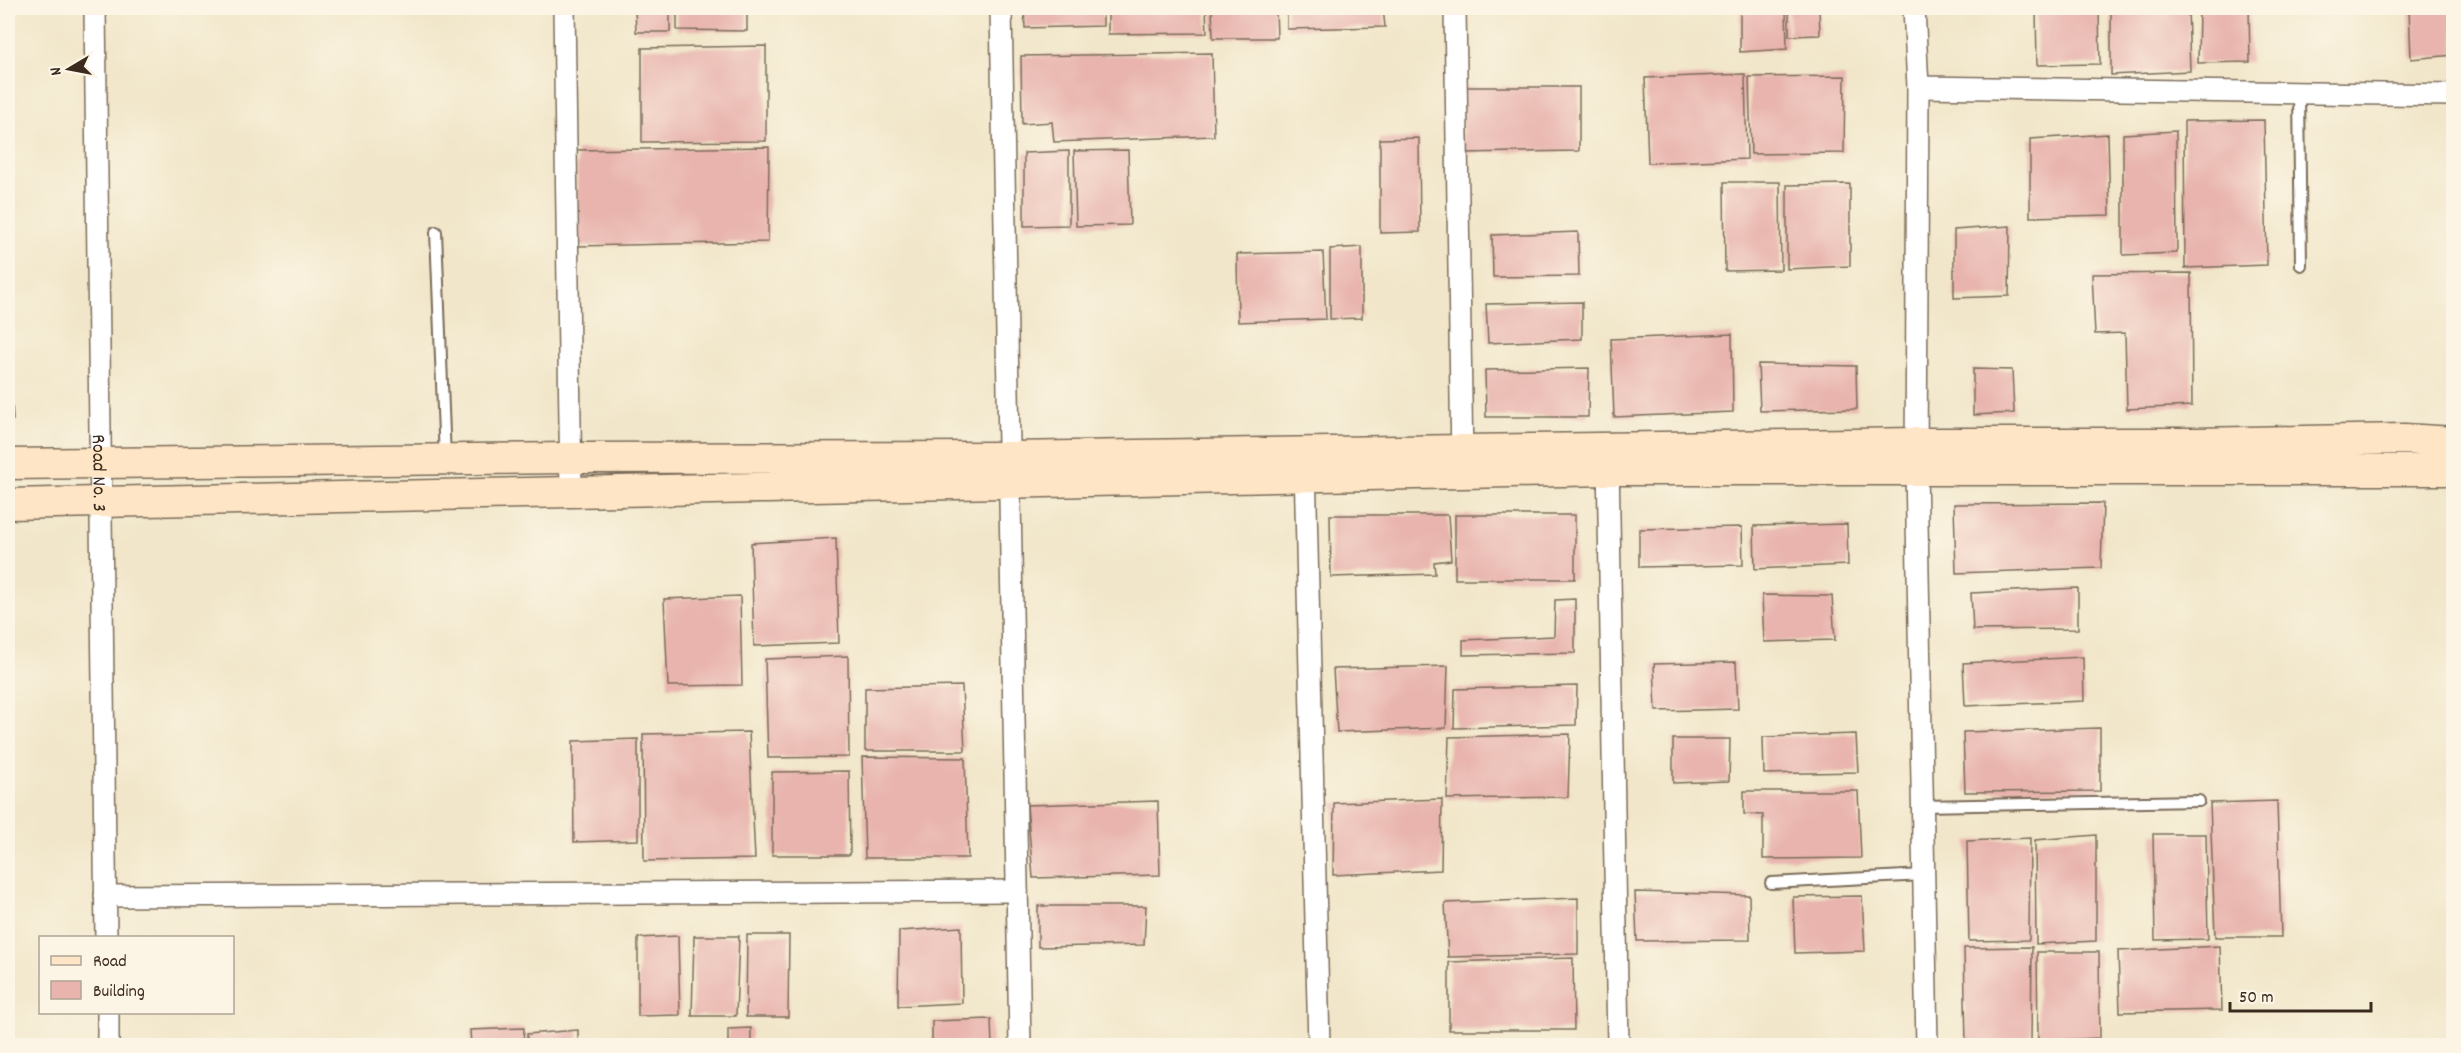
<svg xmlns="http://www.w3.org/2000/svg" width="2461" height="1053" viewBox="0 0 2461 1053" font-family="Dekko,sans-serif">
<rect width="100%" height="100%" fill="#fcf5e5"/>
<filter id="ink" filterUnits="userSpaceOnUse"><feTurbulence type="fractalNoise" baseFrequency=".0167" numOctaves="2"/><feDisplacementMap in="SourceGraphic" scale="12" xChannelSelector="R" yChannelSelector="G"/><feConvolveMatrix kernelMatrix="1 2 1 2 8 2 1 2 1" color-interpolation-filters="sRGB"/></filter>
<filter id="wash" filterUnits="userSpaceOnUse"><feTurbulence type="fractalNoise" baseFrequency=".008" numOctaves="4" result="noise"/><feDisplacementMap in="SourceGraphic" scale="24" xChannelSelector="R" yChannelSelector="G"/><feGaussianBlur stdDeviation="1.35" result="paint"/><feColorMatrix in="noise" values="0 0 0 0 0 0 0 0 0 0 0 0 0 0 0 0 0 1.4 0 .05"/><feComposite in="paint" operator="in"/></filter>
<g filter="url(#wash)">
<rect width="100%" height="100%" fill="#f1e6c9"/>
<g id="blocks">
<path fill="#e8b4ad" d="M635,8H670V32H636Z
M677,8H747V31L677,30Z
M1024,8H1103V26L1025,28Z
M1108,8H1206L1207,33L1108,34Z
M1212,8H1276L1277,38H1213Z
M1287,8H1383L1385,27L1287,29Z
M1476,8H1573V10L1476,13Z
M1740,8H1786L1787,49L1740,52Z
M1789,8H1819L1820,35L1789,36Z
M2036,8H2099L2100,64L2037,65Z
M2111,8H2188L2190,71L2111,75Z
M2199,8H2249L2250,62L2198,63Z
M2409,8H2454V55L2411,59Z
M766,46V141L642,142V48Z
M1212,53L1214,136L1054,142L1052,122L1022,124L1021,56Z
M1745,74L1747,159L1648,163L1645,78Z
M1845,76L1844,153L1751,154L1749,77Z
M1463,87H1579V151L1462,153Z
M2264,120L2267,265L2185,268L2184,121Z
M2176,131L2177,253L2123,255V134Z
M2108,134L2110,215L2030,217V139Z
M1419,138L1420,232L1380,233V139Z
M769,147L768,242L577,246V150Z
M1128,150L1130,225L1076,226L1074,151Z
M1069,151V225L1024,226V153Z
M1724,182H1780L1781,270L1725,271Z
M1850,184V266L1787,269V185Z
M2010,226L2009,296L1954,298V230Z
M1578,232L1579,276L1493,277L1492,235Z
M1362,247V318L1330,319V249Z
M1323,252L1326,319L1238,322L1237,254Z
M2191,273L2192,406L2127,409L2125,333L2095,334L2092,274Z
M1582,302V339L1488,343L1486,304Z
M1732,334L1733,412L1614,417L1611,339Z
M8,340H9L13,420H8Z
M1758,364L1856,366L1857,409L1760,411Z
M1589,368L1588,417H1486L1485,370Z
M1973,369L2012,370L2014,413L1973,415Z
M2103,503L2101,568L1956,573L1954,504Z
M1330,515H1448L1451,560L1434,562L1435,574L1331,577Z
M1455,515H1575V579H1455Z
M1847,524L1848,565L1755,569L1754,526Z
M1742,527L1743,565L1639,567V529Z
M836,538L839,643L754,646L751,543Z
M2078,588V629L1973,630L1971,593Z
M1762,595L1832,596L1835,640L1764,642Z
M740,596L742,685L668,686L664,599Z
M1575,599V653L1463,655V640L1554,636L1555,600Z
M848,656L849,757L768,758L765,659Z
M2083,657L2084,701L1965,706L1963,663Z
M1736,662L1738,709L1656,711L1654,664Z
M1448,666L1446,728L1337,732L1333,669Z
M962,686L965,751H865V688Z
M1577,686L1576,725L1454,728L1455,689Z
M2100,728V791L1965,792L1963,732Z
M749,732L755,859L644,861L643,734Z
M1570,734L1568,797L1447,799L1449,737Z
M1856,734L1858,772L1764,774L1763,737Z
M638,739V840L574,842L573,741Z
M1673,739H1730L1729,781L1673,783Z
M862,757L965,758L968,858H865Z
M849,771L850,855H772V772Z
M1744,791H1858L1861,858L1763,859V815L1744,814Z
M1442,799L1441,870L1333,875L1334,803Z
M1158,801L1160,875L1033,878L1027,805Z
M2277,801L2281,937H2215L2210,803Z
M2153,834H2206L2208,939L2155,940Z
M2096,835V941L2036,944L2035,840Z
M2030,838L2029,940L1969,941L1967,841Z
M1635,892L1749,895L1750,940L1637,941Z
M1862,896L1865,951L1795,953L1793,897Z
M1578,898V954L1448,957L1445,903Z
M1038,906H1146L1144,945L1038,947Z
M961,927L962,1003L898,1006L899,931Z
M747,935H789L788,1017H746Z
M678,936L680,1015L638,1016V938Z
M694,936H739L736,1016H692Z
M2220,946L2222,1010L2120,1012L2118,951Z
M2032,947L2031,1046H1966L1964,948Z
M2037,952H2099L2100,1038L2038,1041Z
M1573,958L1574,1030H1449V962Z
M991,1019L992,1046H932V1021Z
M524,1028L523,1046H471L470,1030Z
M751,1028V1046H728V1029Z
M578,1030V1046H527V1034Z"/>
</g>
</g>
<g filter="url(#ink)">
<use href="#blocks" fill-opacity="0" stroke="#7b6c5a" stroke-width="1.5"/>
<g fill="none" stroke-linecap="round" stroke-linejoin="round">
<g stroke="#7b6c5a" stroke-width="14">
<path id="lane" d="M2299,92L2301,265
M436,232L445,459
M1922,806L2199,801
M1771,883L1924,875"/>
</g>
<g stroke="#7b6c5a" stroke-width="24">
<g id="street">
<path id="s1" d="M95,8L106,938"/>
<path d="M564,8L571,492"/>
<path d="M1001,8L1020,1046"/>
<path d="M1455,8L1462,463"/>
<path d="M1914,8L1918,87L1916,468L1927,1046"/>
<path d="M1918,87L2454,95"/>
<path d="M1608,458L1618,1046"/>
<path d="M1305,464L1319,1046"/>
<path d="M105,896L1017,891"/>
<path d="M108,1012V1046"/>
</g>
</g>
<g stroke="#7b6c5a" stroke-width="33">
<path id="secondary" d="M8,464L570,458L1009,457L1916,443H2197L2404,439L2454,442
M8,504L1608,470H2454"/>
</g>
<use href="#lane" stroke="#fff" stroke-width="10"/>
<use href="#street" stroke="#fff" stroke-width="21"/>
<use href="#secondary" stroke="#fee5c5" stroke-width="30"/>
</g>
</g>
<g text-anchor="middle" stroke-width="4.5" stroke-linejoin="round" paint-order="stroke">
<g font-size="20" fill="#3b2a1e" stroke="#fcf5e5">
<text dy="7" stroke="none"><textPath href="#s1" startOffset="465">Road No. 3</textPath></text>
</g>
</g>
<rect width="2461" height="1053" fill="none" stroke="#fcf5e5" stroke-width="30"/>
<rect x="39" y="936" width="195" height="78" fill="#fcf5e5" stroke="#afa495" stroke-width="1.5"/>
<rect x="51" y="956" width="30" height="9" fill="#fee5c5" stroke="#afa495" stroke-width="1.5"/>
<text x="93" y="966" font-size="18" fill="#3b2a1e">Road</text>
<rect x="51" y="981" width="30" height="18" fill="#e8b4ad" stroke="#afa495" stroke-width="1.5"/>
<text x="93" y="996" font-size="18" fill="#3b2a1e">Building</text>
<g transform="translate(69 69) rotate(260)" stroke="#fcf5e5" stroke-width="4.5" paint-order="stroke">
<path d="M0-4.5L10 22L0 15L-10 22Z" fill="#3b2a1e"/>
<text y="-9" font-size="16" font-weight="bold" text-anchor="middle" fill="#3b2a1e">N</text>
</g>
<path d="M2230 1002v9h141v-9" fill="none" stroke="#3b2a1e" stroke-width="3"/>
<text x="2239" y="1002" font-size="18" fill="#3b2a1e" stroke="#fcf5e5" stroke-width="4.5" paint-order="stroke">50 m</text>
</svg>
